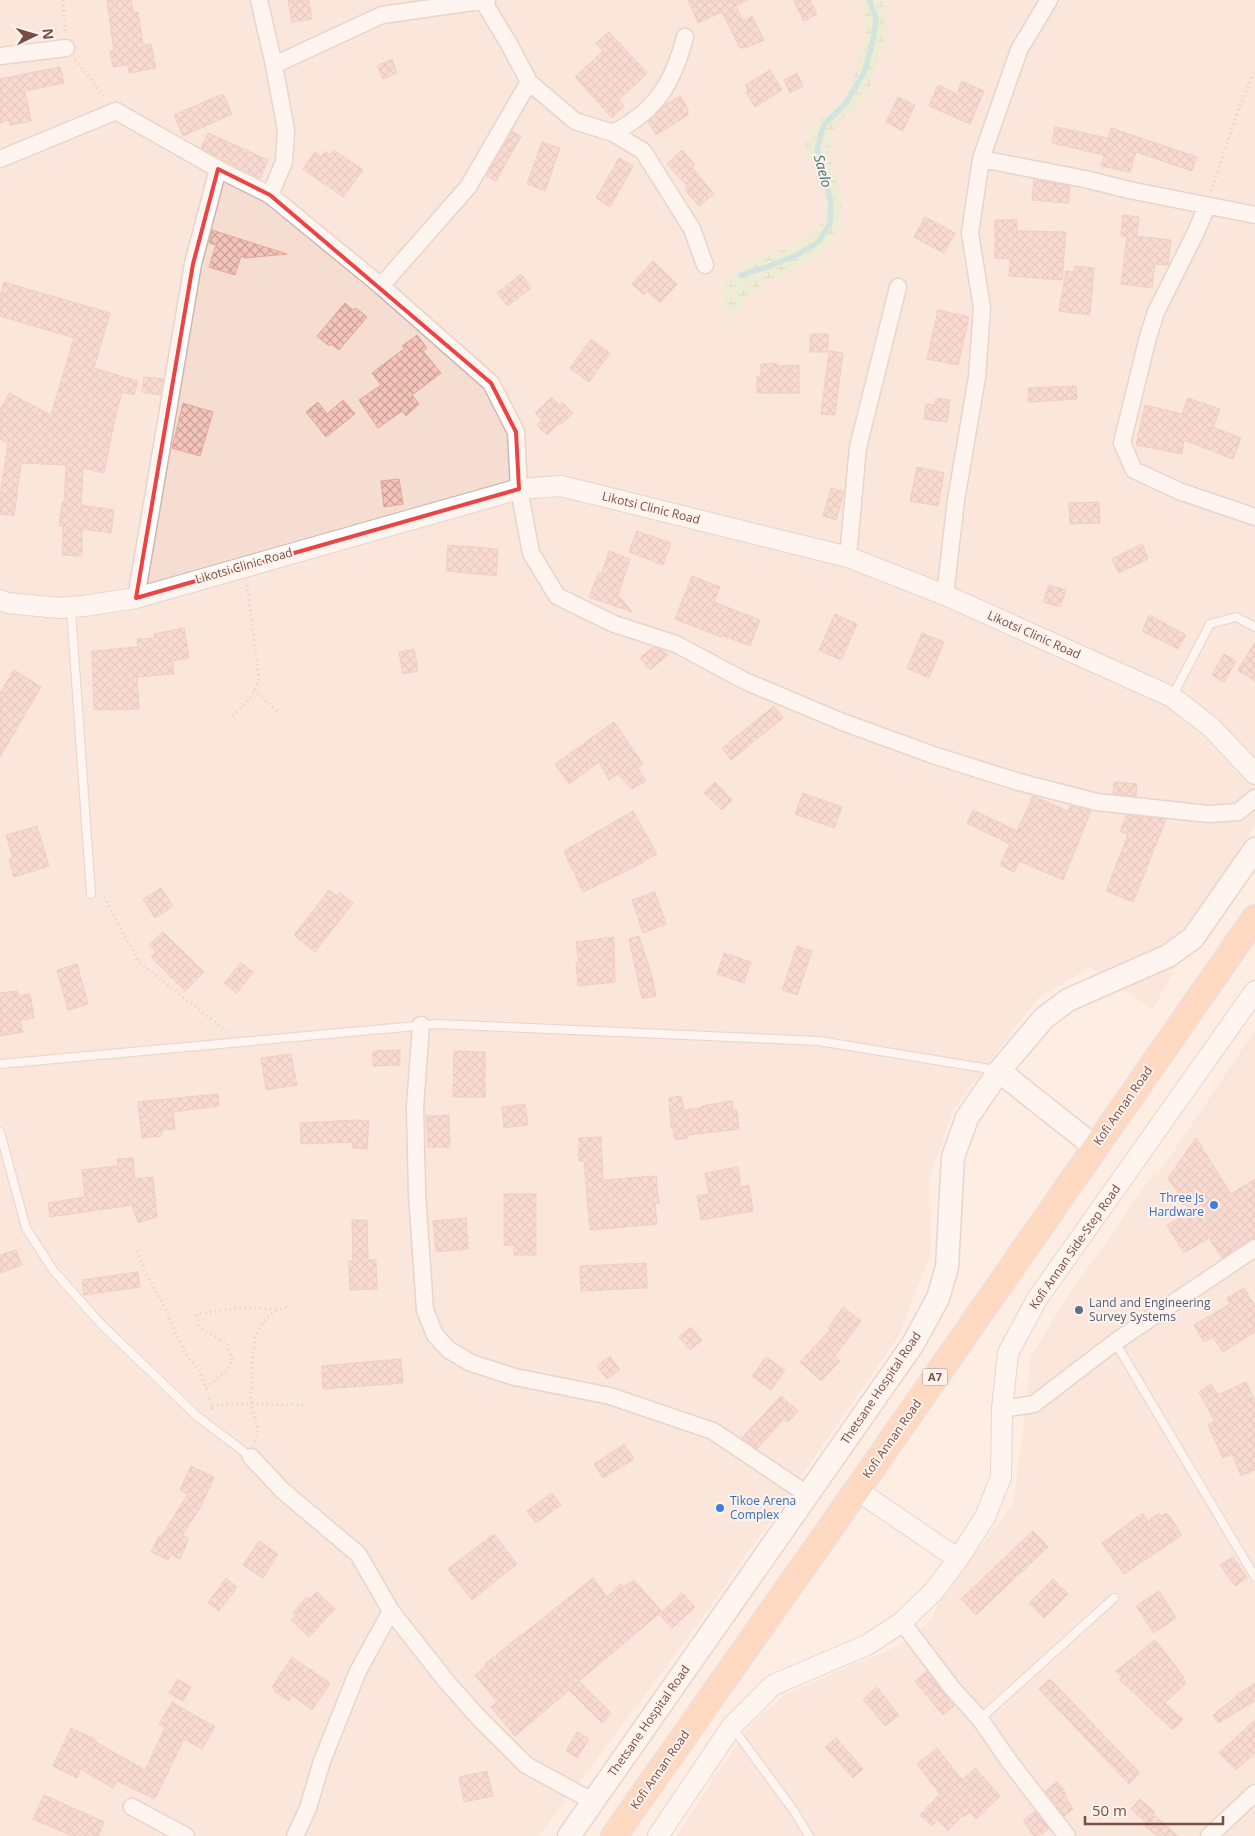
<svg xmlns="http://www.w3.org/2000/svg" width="1255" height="1836" viewBox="0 0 1255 1836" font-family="'Open Sans',sans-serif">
<defs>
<pattern id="wetland-marsh" width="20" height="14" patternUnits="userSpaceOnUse" patternTransform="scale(1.25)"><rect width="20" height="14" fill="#dcebc1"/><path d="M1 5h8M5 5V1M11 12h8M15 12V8" fill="none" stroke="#c0cba7"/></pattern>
<pattern id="building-cross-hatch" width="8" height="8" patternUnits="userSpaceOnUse" patternTransform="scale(1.25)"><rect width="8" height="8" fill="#f4c4ba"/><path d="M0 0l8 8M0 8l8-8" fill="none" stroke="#caa199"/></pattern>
</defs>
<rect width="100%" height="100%" fill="#fdede3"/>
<path fill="#f5ddd1" d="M0,0H1255V825L1242,844L1153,1009L1090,967L1038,998L953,1110L929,1181L931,1252L898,1337L699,1623L539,1836H0Z
M1255,1030V1836H677L714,1777L753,1722L785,1695L843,1669L897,1647L931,1620L942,1597L1013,1504L1023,1432L1031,1356L1071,1291L1120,1224L1129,1207L1156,1172L1158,1175Z"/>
<path fill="url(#wetland-marsh)" d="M859,0H882L886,12L888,37L879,55L872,81L861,103L845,117L832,132L829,156L840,189L842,207L837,229L829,245L807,264L784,276L762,283L736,312L723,308L724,281L745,263L792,247L825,221L830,199L823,177L811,163L805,143L814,124L822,118L836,113L846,102L867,35L863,8Z"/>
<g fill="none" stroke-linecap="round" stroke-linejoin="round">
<path stroke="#9ddad6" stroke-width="5.5" d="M741,275L767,267L797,255L818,242L830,224L831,203L817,149L824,125L845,104L864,73L873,41L876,17L869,0"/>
</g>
<path fill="url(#building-cross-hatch)" stroke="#e7a699" d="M115,0H131L133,12H138L143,45L151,44L156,68L129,73L128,65L113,67L110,51H114L107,1Z
M288,0H309L312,19L292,22Z
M688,0H748L736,6L743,21L752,16L764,40L745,48H740L722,12L698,23Z
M793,0H810L817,14L804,21Z
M609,32L647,73L619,100L624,106L612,118L575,77L603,51L596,43Z
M392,59L397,73L383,79L377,66Z
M60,67L64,83L25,91L31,121L10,125L9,120L0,123V79Z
M770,70L782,90L755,107L746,92L748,90L745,85Z
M797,73L803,86L790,93L784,80Z
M962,81L984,91L970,124L929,106L938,85L957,94Z
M223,94L232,114L183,136L174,115Z
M680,96L688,109V115L656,135L648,122L664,106Z
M898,97L915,105L903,131L886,122Z
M1055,127L1108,138L1111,128L1197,157L1192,171L1136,152L1130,172L1101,166L1104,155L1052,143Z
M512,131L521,136L496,181L486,176Z
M208,133L268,160L260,179L201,148Z
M542,142L560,148L545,191L527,184Z
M334,150L363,170L343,197L303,169L315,152L321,157L325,151L330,155Z
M682,150L695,165L692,167L714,194L699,206L685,190L688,187L667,164Z
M619,158L633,166L610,207L596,198Z
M1034,179L1070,186L1068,203L1032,200Z
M1123,215L1139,217L1137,236L1171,240L1168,265L1155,264L1152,288L1121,284L1127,237L1121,236Z
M925,217L955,233L944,253L914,237Z
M995,220H1017V231L1066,232L1062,280L1009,276L1010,259L995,258Z
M212,230L246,241L287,254L245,258L241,256L235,275L209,267L216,245L209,243Z
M653,261L677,284L660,303L647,291L644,295L632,284Z
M1075,266L1094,268L1090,315L1059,311L1066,271L1074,272Z
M521,274L531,288L508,306L497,293Z
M4,282L110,313L94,368L138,381L134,395L122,392L114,423L104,473L83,468L81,505L114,510L111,533L82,529V556L62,555L63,526H59L62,502L64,503L66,465L21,463L14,516L0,514V497L8,443L0,439V410L9,393L51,415L74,338L0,316V297Z
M345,303L353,310L356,308L367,317L339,350L331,344L329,346L317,336Z
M938,310L969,317L958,365L927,359Z
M810,334H828V352H810Z
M417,335L427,348L423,351L441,373L412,395L419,404L406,416L402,411L378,428L359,400L381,385L372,373L405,348L402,346Z
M591,339L610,353L589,382L570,368Z
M829,351L843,353L835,415L821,414Z
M777,363V366L799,365V393H757V376H761V364Z
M144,377L163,379L160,395L142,392Z
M1076,386L1077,399L1029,402L1028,388Z
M552,397L559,405L562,402L573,413L560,425L559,423L547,435L537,425L542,420L535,413Z
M936,398L950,400L947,422L924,419L926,404L935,405Z
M1188,398L1220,409L1213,427L1241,438L1233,459L1184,440L1182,454L1136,445L1145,405L1182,414Z
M343,400L355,414L326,437L306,412L318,402L327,414Z
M183,403L213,412L200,456L172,448Z
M917,467L944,473L938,506L910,501Z
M399,479L403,504L384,507L381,481Z
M831,488L844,492L836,520L823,516Z
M1099,502L1100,523L1070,524L1069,503Z
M637,531L671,543L663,565L629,552Z
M1142,544L1148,559L1119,573L1112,559Z
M448,545L498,549L496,576L446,571Z
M609,551L630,559L618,595L632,612L589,597L599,572L601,575Z
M692,576L720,587L714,602L760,620L750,646L721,635V637L675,619Z
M1049,585L1066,590L1060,607L1043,602Z
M835,614L857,624L841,660L819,650Z
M1149,615L1186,635L1178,649L1142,631Z
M184,628L189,658L172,661L174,674L137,677L139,709L94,710L92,651L138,647L137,639L155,638L154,634Z
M922,633L944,642L929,678L907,668Z
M1255,642V681L1238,670Z
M653,647L664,651L668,655L650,670L640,658Z
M414,649L418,671L403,674L399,652Z
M1224,654L1236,661L1224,682L1212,675Z
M14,670L41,687L0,757V693Z
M774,706L783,718L731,760L722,748Z
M614,722L643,764L638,768L646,781L632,789L618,774L609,780L599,762L569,784L555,764Z
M715,782L732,800L722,810L704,793Z
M1114,782L1137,784L1136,796L1113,794Z
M803,793L842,807L834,828L795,814Z
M1033,796L1068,811L1070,806L1091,811L1063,880L1019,861L1014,872L1000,865L1010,844L967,823L973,810L1017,831Z
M633,811L657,854L644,861V862L583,892L564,851Z
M1127,815L1166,819L1133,902L1106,891L1128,835L1120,831Z
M37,826L49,866L14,877L9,859L13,858L6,835Z
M161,888L173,906L155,918L143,899Z
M329,890L336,895L339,892L353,903L315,952L294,935Z
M655,892L666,924L643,933L632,900Z
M163,932L204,972L185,991L151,957L156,952L149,945Z
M639,936L651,973L656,996L642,999L629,939Z
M614,937L615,982L578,986L576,963H579L576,942Z
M797,946L812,951L797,995L782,990Z
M724,953L751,962L744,983L717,974Z
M241,963L253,972L237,993L224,983Z
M77,964L88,1004L68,1010L57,970Z
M17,991L18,996L30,994L34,1018L20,1020L23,1032L0,1036V993Z
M400,1050V1065L373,1066V1051Z
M454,1051L485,1052V1097H453Z
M291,1054L297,1085L266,1090L261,1058Z
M218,1094L219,1106L173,1112L175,1129L162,1130V1136L142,1138L138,1102Z
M681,1096L684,1110L701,1108V1106L732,1101L733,1111L737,1110L739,1129L688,1135V1138L675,1140L673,1128H671L669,1098Z
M525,1104L528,1125L504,1128L502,1107Z
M449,1115L450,1147H428L426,1116Z
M355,1120L369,1121L367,1149L352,1148L353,1142L301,1144L300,1123Z
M601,1137L603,1180L656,1176L659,1203H655L657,1224L590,1230L584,1161H579V1138Z
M1196,1138L1231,1194L1255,1179V1238L1249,1240L1222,1258L1209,1238L1184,1253L1167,1225L1191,1212L1168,1178Z
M133,1158L135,1179L153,1177L157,1217L138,1223L132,1205L50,1217L48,1203L85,1197L82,1170L118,1166L117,1159Z
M738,1167L741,1187L749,1185L753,1211L701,1220L697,1196L709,1194L705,1173Z
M504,1194H536V1255H514V1245H504Z
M466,1218L468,1249L436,1252L433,1221Z
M352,1220H367L368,1260H376L377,1289L350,1290L349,1261H353Z
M16,1250L22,1265L0,1273V1255Z
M646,1263L647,1288L581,1291L580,1266Z
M138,1272L140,1287L84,1295L82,1280Z
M1244,1288L1255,1306V1332L1223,1352L1213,1337L1204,1342L1194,1325L1230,1304L1227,1298Z
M843,1307L861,1321L835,1356L840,1361L821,1381L800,1362L830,1330L828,1328Z
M691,1327L702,1340L690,1350L679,1337Z
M610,1356L620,1370L607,1379L597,1366Z
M766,1357L785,1370L771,1390L752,1376Z
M401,1359L403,1383L323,1389L322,1366Z
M1246,1382L1255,1401V1470L1241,1476L1232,1454L1223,1458L1208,1425L1215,1421L1199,1392L1211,1384L1218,1395Z
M781,1396L798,1411L788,1422L784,1419L757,1449L742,1438Z
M624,1444L634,1459L603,1478L594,1464Z
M191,1466L214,1477L200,1508L182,1535L189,1539L180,1559L171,1555L168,1560L151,1552L159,1536L161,1537L188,1494L180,1490Z
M552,1493L561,1505L536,1523L527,1511Z
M1143,1513L1148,1521L1159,1513L1161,1516L1167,1513L1182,1535L1124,1574L1102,1543Z
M1033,1531L1048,1547L976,1615L961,1599Z
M494,1534L517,1564L472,1600L448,1569Z
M259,1541L278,1554L263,1578L243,1565Z
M1233,1557L1247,1578L1235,1586L1220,1565Z
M226,1578L237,1587L219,1611L208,1603Z
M593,1578L607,1597L621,1584L623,1587L634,1580L662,1612L682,1593L695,1607L672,1628L659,1614L579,1681L611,1713L602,1723L569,1690L515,1736L491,1707L497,1702L475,1675L486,1666L485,1664L522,1634V1635Z
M1053,1579L1068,1594L1044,1618L1029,1603Z
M1159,1591L1176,1618L1154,1633L1136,1606Z
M317,1592L335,1609L309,1637L291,1620L296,1615L293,1613L307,1597L310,1599Z
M1155,1640L1184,1677L1182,1678L1186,1683L1165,1703L1183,1719L1173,1730L1120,1680L1122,1677L1116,1671Z
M292,1657L330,1683L312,1710L292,1695L289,1701L274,1691L275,1689L272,1687Z
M927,1671L954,1706L943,1715L915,1681Z
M178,1679L191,1687L183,1701L169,1693Z
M1050,1679L1140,1773L1129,1784L1039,1689Z
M1255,1683V1701L1218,1723L1213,1715L1237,1696L1236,1695Z
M877,1687L899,1715L885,1726L863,1699Z
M172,1702L215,1727L202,1749L184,1739L155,1799L117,1781L113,1788L80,1769L77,1778L53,1766L71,1728L95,1739L94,1741L145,1770L165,1728L159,1724Z
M1255,1720V1753L1236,1770L1219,1753Z
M577,1732L589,1739L577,1758L566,1751Z
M836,1738L863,1769L853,1778L825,1747Z
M937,1748L962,1780L975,1768L1000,1796L976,1819L970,1812L964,1817L963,1815L948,1831L938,1820L932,1826L920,1815L940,1794L917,1764Z
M487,1771L493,1796L464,1802L459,1777Z
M1057,1782L1066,1793L1064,1795L1073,1809L1064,1816L1045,1791Z
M44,1795L104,1822L98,1836H72L33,1819Z
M1140,1799L1155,1812L1153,1814L1178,1836H1157L1143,1824L1145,1822L1131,1809Z
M1035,1811L1049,1828L1039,1836H1034L1023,1821Z"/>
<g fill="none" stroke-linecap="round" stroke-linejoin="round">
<g stroke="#d1b5ac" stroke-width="10">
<path id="service" d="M71,609L91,894
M1172,697L1210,624L1236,617L1255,627
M0,1064L438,1024L819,1041L996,1070
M0,1132L26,1228L53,1270L101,1324L198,1417L251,1457
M1115,1342L1255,1577
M980,1719L1114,1598
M733,1728L794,1811L809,1836"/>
</g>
<g stroke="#d1b5ac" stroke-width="19">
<path id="minor" d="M259,0L274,65L286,130L284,162L270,195L381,286L491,383L516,432L519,489L531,553L557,596L614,624L676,644L745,681L840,721L933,755L1019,782L1097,802L1209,814L1238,812L1255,798
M483,1L509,44L529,82L575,121L613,133C656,111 673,83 685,37
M0,56L66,48
M274,65L382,15L487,0
M613,133L643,151L692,229L705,265
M0,159L116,111L218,169
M981,159L1085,179L1129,190L1255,215
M1207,206L1195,234L1156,312L1148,337L1122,443L1134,470L1179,491L1255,517
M381,286L468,187L529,82
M848,557L858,447L898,287
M945,595L956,500L977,377L982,308L970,233L981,159L1019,50L1049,0
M136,598L193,264L218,169L270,195
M421,1025L415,1107L417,1194L425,1310L435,1335L449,1350L471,1363L515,1377L610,1396L713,1431L808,1495
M1002,1409L1034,1404L1115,1342L1255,1248
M251,1457L283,1491L358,1554L391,1611L446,1681L479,1718L526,1765L594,1802
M902,1622L952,1688L980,1719L1009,1761L1067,1836
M132,1807L186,1836
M295,1836L308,1808L322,1761L358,1671L391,1611
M1209,1836L1255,1793"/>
</g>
<g stroke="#d1b5ac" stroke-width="22">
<path id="tertiary" d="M0,600L8,603L59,608L84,606L136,598L519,489L561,486L848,557L945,595L1172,697L1211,727L1255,774
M857,1490L958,1559
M658,1836L732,1726L773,1685L867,1645L902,1622L934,1591L958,1559L985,1517L1001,1477L1002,1409L1008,1353L1037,1299L1255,991"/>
</g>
<g stroke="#d7b5ab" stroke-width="25">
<path id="secondary" d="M999,1071L1095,1147
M569,1836L913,1344L938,1298L947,1267L953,1157L967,1118L999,1071L1044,1018L1068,1000L1168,956L1193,938L1255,849"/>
</g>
<g stroke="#d9cdcc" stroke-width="28">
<path id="primary" d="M614,1836L857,1490L1255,918"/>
</g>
<path stroke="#d9a79d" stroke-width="3" stroke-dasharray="1 4" stroke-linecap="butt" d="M63,0L65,32
M75,60L106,98
M1211,191L1238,111L1251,79L1255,74
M254,690L280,714
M233,716L253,695L259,678L247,584
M104,897L139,962L227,1032
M137,1251L145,1272L163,1304L185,1353L200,1371L212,1406V1412
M206,1388L225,1372L233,1361L227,1343C212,1335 198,1332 197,1314L238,1308L277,1309
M212,1406L235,1404L303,1405
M255,1442C261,1421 254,1422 251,1404C250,1396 252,1386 252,1377C252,1348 253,1317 286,1307"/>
<use href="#service" stroke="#fff" stroke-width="8"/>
<use href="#minor" stroke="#fff" stroke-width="16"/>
<use href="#tertiary" stroke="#fff" stroke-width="20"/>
<use href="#secondary" stroke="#fff" stroke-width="22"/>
<use href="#primary" stroke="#ffc299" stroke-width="25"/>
</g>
<path d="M0 0H1255V1836H0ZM218,169L270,195L491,383L516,432L519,489L136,598L193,264Z" fill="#fdede3" fill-opacity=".55" fill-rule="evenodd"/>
<path fill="none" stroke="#ed4343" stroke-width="4" stroke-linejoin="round" d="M218,169L270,195L491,383L516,432L519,489L136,598L193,264Z"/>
<g fill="#3f7fe0" stroke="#fff2eb" stroke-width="2">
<circle cx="1214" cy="1205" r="5"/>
<circle cx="720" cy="1508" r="5"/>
</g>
<circle fill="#5c6f8a" stroke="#fff2eb" stroke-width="2" cx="1079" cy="1310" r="5"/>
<g text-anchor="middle" stroke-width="4" stroke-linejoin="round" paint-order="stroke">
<rect fill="#fff2eb" stroke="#a07f79" stroke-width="1" x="922.5" y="1368.5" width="25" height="17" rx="4"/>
<g font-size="11" font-weight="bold" fill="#774e48">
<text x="935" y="1381">A7</text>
</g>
<g font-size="12" fill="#774e48" stroke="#fff2eb">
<text transform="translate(651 508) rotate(14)" y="4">Likotsi Clinic Road</text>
<text transform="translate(244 566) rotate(-16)" y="4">Likotsi Clinic Road</text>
<text transform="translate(1034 635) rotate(24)" y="4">Likotsi Clinic Road</text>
<text transform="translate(1123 1106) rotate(-55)" y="4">Kofi Annan Road</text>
<text transform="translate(1075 1247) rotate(-55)" y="4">Kofi Annan Side-Step Road</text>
<text transform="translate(881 1388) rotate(-56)" y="4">Thetsane Hospital Road</text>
<text transform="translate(892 1439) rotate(-55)" y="4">Kofi Annan Road</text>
<text transform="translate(649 1721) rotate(-55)" y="4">Thetsane Hospital Road</text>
<text transform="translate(660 1770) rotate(-55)" y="4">Kofi Annan Road</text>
</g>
<g font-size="12" fill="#366cbe" stroke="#fff2eb" text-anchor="end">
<text x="1204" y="1202">Three Js<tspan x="1204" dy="14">Hardware</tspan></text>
<text x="730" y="1505" text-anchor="start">Tikoe Arena<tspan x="730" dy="14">Complex</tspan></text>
</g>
<g font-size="12" fill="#4e5e75" stroke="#fff2eb" text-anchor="start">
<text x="1089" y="1307">Land and Engineering<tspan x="1089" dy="14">Survey Systems</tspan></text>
</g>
<g font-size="14" font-style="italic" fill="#387672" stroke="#fff2eb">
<text transform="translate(823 171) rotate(75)" y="5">Saelo</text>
</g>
</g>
<g transform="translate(35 35) rotate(85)" stroke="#fff2eb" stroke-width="4" paint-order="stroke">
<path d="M0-4L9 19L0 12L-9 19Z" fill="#774e48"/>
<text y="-8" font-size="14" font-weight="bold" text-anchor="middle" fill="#774e48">N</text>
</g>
<path d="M1085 1816v8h138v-8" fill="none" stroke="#774e48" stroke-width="2.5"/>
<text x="1092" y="1816" font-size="15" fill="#774e48" stroke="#fff2eb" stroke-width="4" paint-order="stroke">50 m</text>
</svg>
